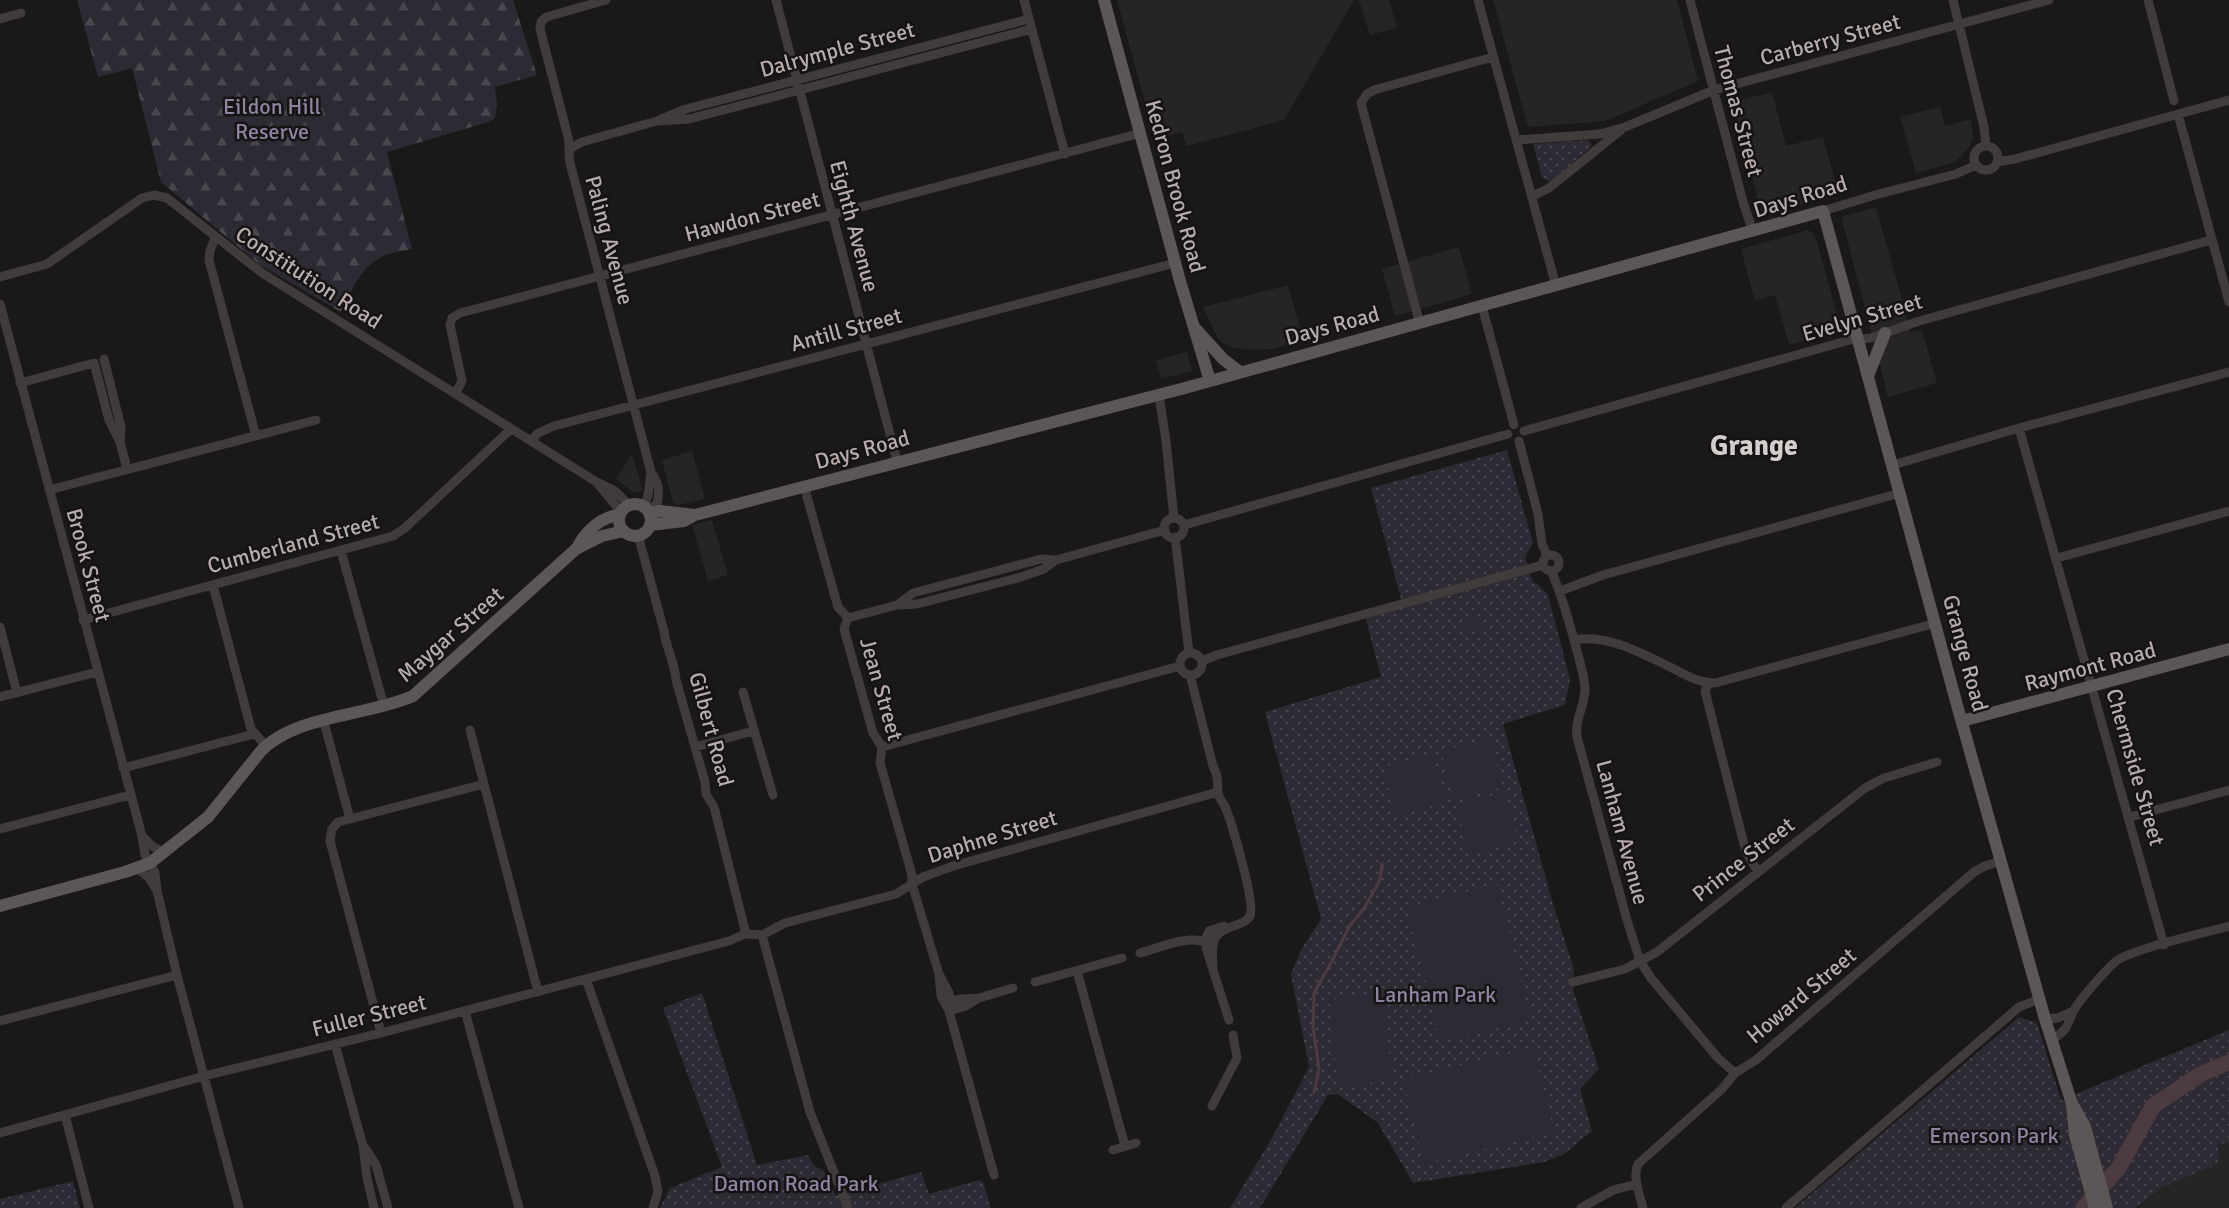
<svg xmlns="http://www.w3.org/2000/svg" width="2229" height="1208" viewBox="0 0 2229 1208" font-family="Signika,sans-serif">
<defs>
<pattern id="grass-dots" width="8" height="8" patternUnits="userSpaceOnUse" patternTransform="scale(1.5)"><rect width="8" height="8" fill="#2d2a33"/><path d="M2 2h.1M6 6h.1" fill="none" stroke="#49464e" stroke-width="1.8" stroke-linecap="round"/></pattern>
<pattern id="forest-firs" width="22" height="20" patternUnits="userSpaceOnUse" patternTransform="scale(1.5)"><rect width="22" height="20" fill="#2d2a33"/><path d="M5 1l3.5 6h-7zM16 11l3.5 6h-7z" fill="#49464e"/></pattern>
</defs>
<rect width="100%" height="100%" fill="#1a1818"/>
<path fill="#272524" d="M1117,0H1354L1284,120L1187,146L1182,132L1155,139Z
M1359,0H1389L1397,28L1370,35Z
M1493,0H1677L1698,81L1605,121L1528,127Z
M1772,92L1786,146L1823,137L1839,194L1762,216L1733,102Z
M1940,107L1945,126L1971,119L1973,137L1969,148L1955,162L1916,173L1900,117Z
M1876,207L1911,332L1922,330L1937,383L1888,397L1842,220L1844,216Z
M1808,230L1815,235L1841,329L1789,345L1775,295L1755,301L1741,249Z
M1459,247L1472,294L1395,316L1382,269Z
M1288,285L1304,341L1271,349L1254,350L1234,348L1224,344L1217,337L1203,307Z
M1187,352L1192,371L1161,379L1156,360Z
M692,451L705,499L678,505L673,503L662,460Z
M632,454L643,490L634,493L616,479Z
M712,520L728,575L708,581L692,525Z
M2229,1142V1208H2138L2163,1187L2218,1164V1145Z"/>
<path fill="url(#grass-dots)" d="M1588,140L1592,145L1590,148L1550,182L1542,177L1533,144Z
M1507,450L1533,543L1525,557L1533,582L1539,585L1548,595L1570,679L1565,705L1503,724L1553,904L1574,969L1573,990L1599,1069L1580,1089L1592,1131L1564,1154L1544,1162L1413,1183L1378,1123L1338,1094L1328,1095L1260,1208H1230L1272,1138L1309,1067L1291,974L1301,950L1321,919L1265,712L1381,677L1365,616L1403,606L1371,488Z
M702,993L757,1165L808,1155L814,1166L823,1170L836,1196L921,1172L929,1194L979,1180L983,1182L991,1208H660L670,1188L722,1167L663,1008Z
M2019,1017L2037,1023L2061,1100L2229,1030V1142L2218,1145V1164L2163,1187L2136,1208H1795Z
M73,1181L80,1208H0V1199Z"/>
<path fill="url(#forest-firs)" d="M77,0H513L537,75L495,87L497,105L495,118L488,122L387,152L412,249C403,251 392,252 384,256C361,265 351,292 341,312L260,265L161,182L132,68L98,77Z"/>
<path fill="#2d2a33" d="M1477,614L1483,629L1467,634L1462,620Z
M1490,738L1503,787L1454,801L1441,751Z
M1432,754L1446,802L1397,816L1383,767Z
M1505,792L1518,841L1469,855L1456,805Z
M1497,884L1531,1020L1440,1042L1407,907Z
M1382,994L1392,1080L1338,1087L1329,1000Z
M1533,1048L1554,1132L1424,1164L1403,1079Z"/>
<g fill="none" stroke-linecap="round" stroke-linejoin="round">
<path stroke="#4c3b41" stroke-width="3" d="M1314,1092L1319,1069L1313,1027L1314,993L1332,961L1349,927L1365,907L1380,880L1382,864"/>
<path stroke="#4c3b41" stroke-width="16" d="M2083,1208L2118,1169L2153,1106L2201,1074L2229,1062"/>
<path stroke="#403c3b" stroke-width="9" d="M606,0L546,17L541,22L540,29L568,137C570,146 568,153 570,163L651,472C659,484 660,490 657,504L648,510
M776,0L897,461
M1024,0L1065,154
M1478,0L1556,286
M1690,0L1743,202L1753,232
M1953,0L1984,127L1986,146
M2148,0L2174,101
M0,19L21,13
M2178,114L2229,302
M659,120L686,109L1029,19
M1516,140L1600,134L1625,127L1714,90L2049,0
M1974 158a12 12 0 1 1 24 0a12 12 0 1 1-24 0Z
M571,148L582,142L657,121L689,119L1032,29
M1997,162L2015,159L2229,100
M1533,196L1549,188L1621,130
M1823,211L1875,195L1956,174L1976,165
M215,238L210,251L209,260L256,436
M0,277L47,264L142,198L154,195L167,198L262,273L595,481L615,491L629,505
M0,304L142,836L145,855L155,873L157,891L177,975L239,1208
M1482,306L1514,425
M1420,324L1361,103L1367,94L1374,90L1493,57
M104,359L121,427L120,442
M20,383L94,363L109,420L120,442L127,469
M455,394L462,381L450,325L452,318L460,313L1141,133
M1159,395L1166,441L1174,518
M2019,428L2164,945
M1524,431L1850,340L1871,338L1916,322L2211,240
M531,441L538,433L554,426L1175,263
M1519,441L1538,514L1542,544L1547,556
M1893,465L2019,428L2229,372
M598,484L621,512
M804,486L838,607L848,618L844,629L873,733L882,747L880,763L912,875V884L939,974L949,993V1011
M49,490L316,420
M644,507L648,495L651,472
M1164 528a10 10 0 1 1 20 0a10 10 0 1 1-20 0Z
M1184,525L1508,434
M638,535L664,631C666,648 675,663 676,680L705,782L706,794L714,807L746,934
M1175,537L1189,653
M341,551L384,706
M1543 563a8 8 0 1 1 16 0a8 8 0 1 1-16 0Z
M2057,558L2229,511
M1552,572C1562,597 1570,624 1577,651C1580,663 1584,675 1585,687C1586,705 1574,719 1577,737L1627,920L1640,961L1651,978L1718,1058L1735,1073
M213,585L251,729L266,746
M1560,591L1603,575L1900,493
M897,605L913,593L1041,559L1056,560L1165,530
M848,618L897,605L917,604L1021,577L1044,569L1056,560
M83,620L393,536L405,528L511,429
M0,627L17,693
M1574,640C1606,633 1643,654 1672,668C1686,675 1699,683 1715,683L1936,623
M1180 664a11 11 0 1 1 22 0a11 11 0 1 1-22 0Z
M1202,661L1217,655L1543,565
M1190,675L1213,766C1219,777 1217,782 1218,793C1219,799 1224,803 1226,809C1232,824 1256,905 1250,916C1248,920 1244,922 1239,924C1210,933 1212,940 1213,968
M1709,683L1705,691L1709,707L1746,852L1758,872
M743,692L773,795
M0,697L97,672
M324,722L350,819
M470,730L538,992
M695,747L753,731
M882,747L1180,666
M123,768L254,734
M2130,817L2229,790
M0,829L130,795
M142,836L152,846L165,853
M138,869L149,878L157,891
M1224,926L1209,931L1206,938V948L1229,1020
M762,935L810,1112L848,1208
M1140,953C1159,948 1193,932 1210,945
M1077,971L1125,1146
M939,976L941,996L949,1011L994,1175
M586,979L655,1176L658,1191L653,1208
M1035,982L1122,958
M1573,982L1625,969L1657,952L1865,788L1884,778L1937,762
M946,1002L961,999L979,998L1013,988
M465,1011L519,1208
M949,1011L966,1006L977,999
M2045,1019L2058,1018L2073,1011
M0,1021L177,975
M381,1033L330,841L332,829L338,822L484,784
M2052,1040C2068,1029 2066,1028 2073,1012C2079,1000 2105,971 2115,962C2131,949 2205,933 2229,926
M335,1044L363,1146L367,1178L374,1208
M1212,1106L1237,1058L1233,1035
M65,1115L89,1208
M0,1133L204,1076L381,1033L729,941L745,934L762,935L785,923L896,894L923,877L953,866L1218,792
M365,1148L376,1165L388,1208
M1113,1150L1136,1143
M1581,1208L1613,1190L1637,1184
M1643,1208C1640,1195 1632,1177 1638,1164L1722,1089L1735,1073L1756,1060L1974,872L1985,866L2001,861
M1786,1208L2019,1007L2040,999"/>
<path stroke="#5d5656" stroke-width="12" d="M1104,0L1180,281L1210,381
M1195,328L1223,359L1240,372
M1868,376L1885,333
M619 520a16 16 0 1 1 32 0a16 16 0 1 1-32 0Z
M649,513L660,511L695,515
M650,525L684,521L695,515L1185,388L1823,211L1957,705L2045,1019L2072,1104L2075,1135L2095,1208
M577,548C585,532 601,516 620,515
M1962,721L2229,649
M0,906L125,872L150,863L208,817L261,751C295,715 368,716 413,696L576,549L602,536L624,531
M2074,1107L2085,1127L2107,1208"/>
</g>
<g text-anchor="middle" stroke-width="5" stroke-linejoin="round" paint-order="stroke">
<g font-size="22" fill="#b8abac" stroke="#151313">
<text transform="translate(1830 39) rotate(-15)" y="8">Carberry Street</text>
<text transform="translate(837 49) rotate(-15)" y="8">Dalrymple Street</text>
<text transform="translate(1739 111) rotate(75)" y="8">Thomas Street</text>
<text transform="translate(1176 186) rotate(75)" y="8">Kedron Brook Road</text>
<text transform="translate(1800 196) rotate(-17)" y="8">Days Road</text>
<text transform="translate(752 216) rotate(-15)" y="8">Hawdon Street</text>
<text transform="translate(855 226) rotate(75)" y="8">Eighth Avenue</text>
<text transform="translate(610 240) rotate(75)" y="8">Paling Avenue</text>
<text transform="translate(309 277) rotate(33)" y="8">Constitution Road</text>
<text transform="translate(1862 317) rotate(-16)" y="8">Evelyn Street</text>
<text transform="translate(1332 325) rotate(-15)" y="8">Days Road</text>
<text transform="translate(846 329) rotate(-15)" y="8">Antill Street</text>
<text transform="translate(862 449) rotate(-15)" y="8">Days Road</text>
<text transform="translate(293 543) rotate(-15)" y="8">Cumberland Street</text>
<text transform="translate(89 565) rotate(75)" y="8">Brook Street</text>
<text transform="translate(450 634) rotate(-41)" y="8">Maygar Street</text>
<text transform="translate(1966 653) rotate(75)" y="8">Grange Road</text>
<text transform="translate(2090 666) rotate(-15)" y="8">Raymont Road</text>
<text transform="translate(882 689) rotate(74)" y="8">Jean Street</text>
<text transform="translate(712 729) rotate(75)" y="8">Gilbert Road</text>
<text transform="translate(2136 767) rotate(74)" y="8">Chermside Street</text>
<text transform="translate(1623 832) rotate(75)" y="8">Lanham Avenue</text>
<text transform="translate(992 836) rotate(-17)" y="8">Daphne Street</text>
<text transform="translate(1743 859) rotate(-38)" y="8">Prince Street</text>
<text transform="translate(1801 995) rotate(-40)" y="8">Howard Street</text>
<text transform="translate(369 1015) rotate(-14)" y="8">Fuller Street</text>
</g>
<g font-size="22" fill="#8d84a1" stroke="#151313">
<text x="272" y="114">Eildon Hill<tspan x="272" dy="25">Reserve</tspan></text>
<text x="1435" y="1002">Lanham Park</text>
<text x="1994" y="1143">Emerson Park</text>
<text x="796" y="1191">Damon Road Park</text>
</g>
<g font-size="28" font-weight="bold" fill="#d5cccc" stroke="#151313">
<text x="1754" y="455">Grange</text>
</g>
</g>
</svg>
